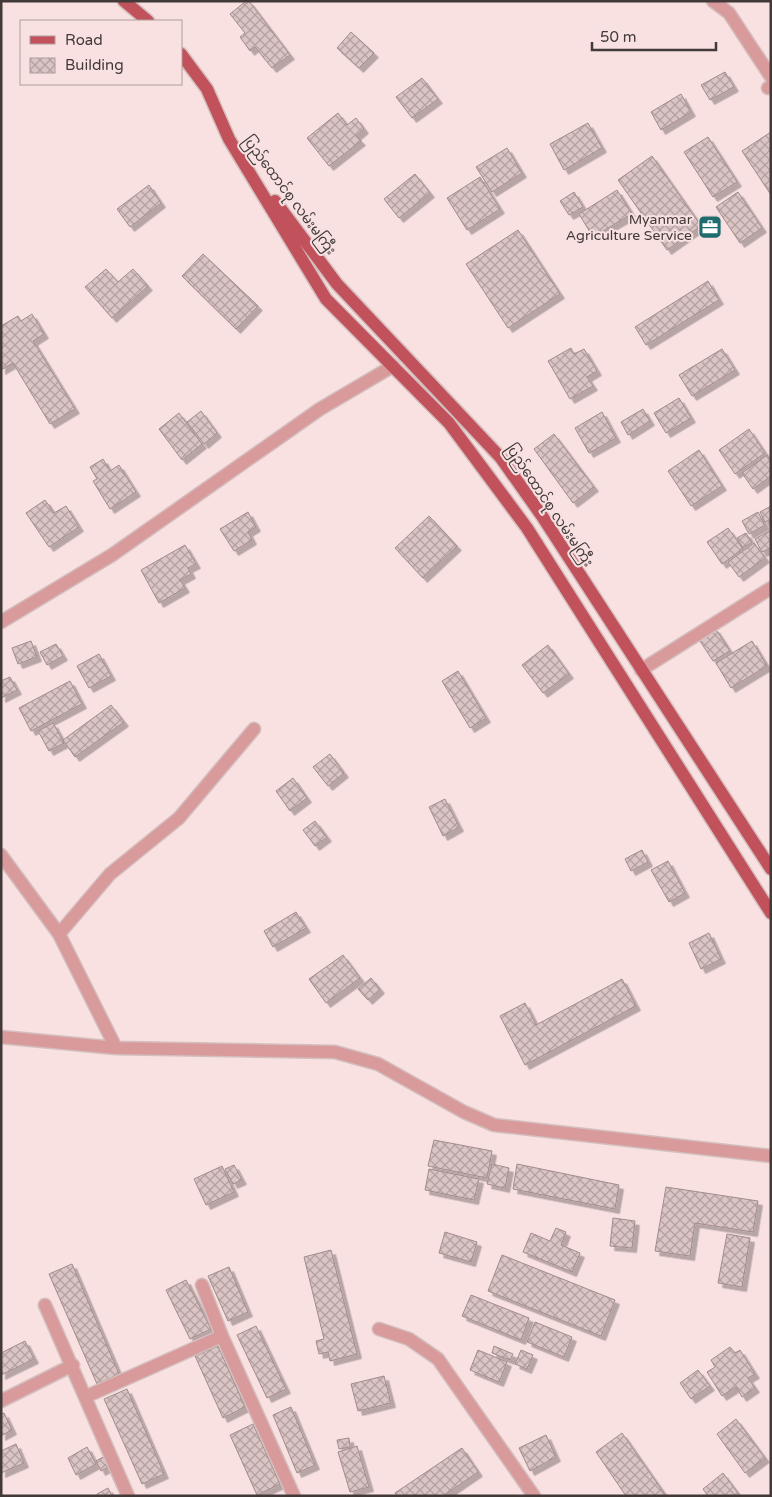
<svg xmlns="http://www.w3.org/2000/svg" width="772" height="1497" viewBox="0 0 772 1497" font-family="'Varela Round','Noto Sans Myanmar',sans-serif">
<defs>
<pattern id="building-cross-hatch" width="8" height="8" patternUnits="userSpaceOnUse" patternTransform="scale(1.25)"><rect width="8" height="8" fill="#dbc4c4"/><path d="M0 0l8 8M0 8l8-8" fill="none" stroke="#b3a0a0"/></pattern>
<filter id="shadow"><feDropShadow dx="4.5" dy="4.5" stdDeviation="0" flood-color="#0004"/></filter>
</defs>
<rect width="100%" height="100%" fill="#f9e1e1"/>
<path fill="url(#building-cross-hatch)" stroke="#a18b8b" filter="url(#shadow)" d="M246,1H249L290,55L272,68L255,47L250,51L240,37L245,33L230,14Z
M351,32L374,53L359,68L337,48Z
M725,72L734,87L710,100L701,85Z
M422,78L438,99L412,118L396,97Z
M681,94L691,112L661,130L651,112Z
M338,113L347,125L356,118L364,129L356,136L361,141L329,166L307,138Z
M588,123L602,148L564,170L550,144Z
M771,132V195L742,151Z
M708,137L737,182L713,197L684,152Z
M507,148L522,173L492,192L476,167Z
M652,156L701,226L667,250L618,180Z
M415,174L430,193L399,218L384,199Z
M480,177L500,209L467,230L447,198Z
M149,185L161,203L130,227L117,209Z
M617,190L632,214L593,237L579,214Z
M574,192L583,207L569,215L560,201Z
M738,192L762,228L740,243L716,207Z
M518,230L560,294L508,328L466,264Z
M203,254L258,306L236,329L182,276Z
M106,269L118,282L133,269L148,286L112,318L85,287Z
M708,281L719,300L646,345L635,327Z
M32,314L44,334L33,341L75,409L50,424L13,363L1,370V326L18,316L21,321Z
M571,348L574,354L584,349L597,371L587,377L593,386L570,399L548,361Z
M722,349L735,370L692,396L679,375Z
M679,398L691,418L666,433L654,413Z
M643,409L650,421L628,435L621,422Z
M201,411L217,433L204,444L187,422Z
M602,412L616,438L589,453L575,428Z
M179,413L202,444L182,460L159,429Z
M749,429L765,453L735,474L719,450Z
M554,434L594,487L573,503L534,449Z
M699,450L722,486L691,506L668,471Z
M767,455L771,461V476L753,489L742,473Z
M103,459L110,471L119,465L136,492L110,509L93,481L97,479L90,467Z
M45,500L54,513L66,506L79,527L49,547L26,513Z
M771,506V519L765,522L760,512Z
M248,512L256,527L248,532L252,540L234,551L220,529Z
M758,512L765,525L749,534L742,521Z
M429,516L457,546L423,578L395,548Z
M728,528L743,549L722,564L707,542Z
M771,530V548L762,552L755,539Z
M746,533L752,542L743,548L737,538Z
M754,543L765,558L739,577L728,562Z
M185,545L196,564L188,568L191,574L180,580L185,588L159,603L141,570Z
M715,628L730,651L713,661L698,638Z
M31,641L37,657L18,664L12,648Z
M752,641L767,666L731,688L716,663Z
M56,644L63,656L47,665L40,652Z
M548,645L569,674L543,693L522,665Z
M99,654L111,676L89,688L77,666Z
M458,671L486,718L470,728L442,681Z
M10,677L17,690L1,698V681Z
M70,681L82,704L31,731L19,708Z
M111,705L124,722L75,757L63,740Z
M53,723L64,743L49,751L38,731Z
M330,754L344,773L328,786L313,767Z
M293,778L307,798L290,811L276,791Z
M445,799L459,827L443,836L429,807Z
M315,821L327,837L315,846L303,830Z
M642,850L648,862L631,871L625,859Z
M668,861L685,893L669,902L651,870Z
M296,912L306,928L273,947L264,931Z
M709,933L721,959L701,969L689,943Z
M343,955L360,978L326,1003L309,979Z
M371,978L380,989L368,1000L358,989Z
M622,979L636,1006L525,1065L500,1016L525,1003L536,1025Z
M434,1140L492,1151L487,1178L428,1166Z
M492,1164L509,1168L505,1188L487,1184Z
M517,1164L619,1185L615,1209L513,1189Z
M234,1165L242,1180L233,1184L225,1169Z
M222,1166L234,1192L206,1205L194,1179Z
M429,1169L479,1179L474,1200L425,1190Z
M666,1187L758,1201L753,1232L695,1223L690,1256L655,1251Z
M613,1218L635,1221L632,1248L610,1246Z
M556,1228L566,1232L561,1245L580,1253L572,1272L523,1252L531,1233L550,1241Z
M445,1232L477,1242L471,1262L439,1253Z
M727,1234L750,1238L742,1287L718,1283Z
M331,1250L357,1354L330,1361L328,1352L319,1354L316,1341L324,1339L304,1257Z
M502,1255L615,1300L601,1336L488,1291Z
M72,1264L119,1374L97,1384L49,1274Z
M229,1267L248,1312L228,1321L208,1276Z
M186,1280L211,1329L190,1339L166,1290Z
M471,1295L529,1318L521,1340L462,1316Z
M535,1322L572,1337L564,1357L527,1342Z
M256,1326L286,1389L267,1398L237,1335Z
M25,1341L34,1359L1,1375V1353Z
M218,1346L245,1407L223,1418L195,1356Z
M494,1346L513,1354L510,1360L492,1353Z
M730,1347L735,1353L740,1350L755,1374L748,1378L755,1388L742,1397L736,1387L722,1396L707,1372L715,1367L711,1360Z
M478,1350L507,1362L499,1382L470,1370Z
M521,1350L533,1355L527,1369L515,1364Z
M698,1370L710,1386L691,1399L680,1383Z
M384,1376L391,1403L358,1411L351,1384Z
M127,1389L164,1474L142,1484L104,1399Z
M291,1407L315,1465L297,1473L273,1415Z
M4,1413L12,1430L1,1436V1414Z
M736,1419L765,1458L745,1473L717,1434Z
M253,1424L280,1484L257,1495L230,1435Z
M622,1433L666,1496H626L596,1452Z
M546,1435L556,1457L530,1471L519,1448Z
M349,1438L350,1447L339,1449L337,1440Z
M16,1444L24,1463L1,1473V1451Z
M357,1446L369,1487L350,1492L338,1452Z
M87,1447L96,1464L76,1475L68,1458Z
M462,1448L478,1472L443,1496H397L395,1493Z
M105,1456L110,1466L101,1471L96,1461Z
M723,1473L740,1496H708L703,1489Z
M108,1488L112,1496H98L97,1494Z"/>
<g fill="none" stroke-linecap="round" stroke-linejoin="round">
<g stroke="#d4bfbf" stroke-width="15">
<path id="street" d="M713,1L729,13L771,77
M768,88L771,86
M1,622L112,555L320,409L393,366
M641,670L771,588
M1,855L59,934L116,1048
M59,934L110,874L179,818L254,729
M1,1037L116,1048L335,1052L378,1064L464,1112L494,1125L771,1156
M202,1285L222,1336L294,1496
M45,1305L128,1496
M379,1329L409,1339L438,1359L534,1496
M85,1397L222,1336
M1,1401L73,1365"/>
</g>
<g stroke="#d4bfbf" stroke-width="15">
<path id="primary" d="M124,1L148,21
M181,54L207,89L229,139L326,299L449,423L527,528L771,913
M275,201L337,284L501,458L542,516L771,869"/>
</g>
<use href="#street" stroke="#d99a9c" stroke-width="12"/>
<use href="#primary" stroke="#c1525c" stroke-width="12"/>
</g>
<defs>
<g id="office-square" transform="scale(1.25)"><rect x="-9" y="-9" width="18" height="18" rx="4" fill="#1f6b6d" stroke="#f9e1e1"/><path d="M-6-3h4V-5.5h4V-3h4V5H-6ZM-1-4.5V-3h2v-1.5ZM-6 0V1H6V0Z" fill="#fff"/></g>
</defs>
<g fill-rule="evenodd">
<use href="#office-square" x="710" y="227"/>
</g>
<g text-anchor="middle" stroke-width="4" stroke-linejoin="round" paint-order="stroke">
<g font-size="14" fill="#423939" stroke="#f9e1e1">
<text transform="translate(290 195) rotate(53)" y="5">ပြည်ထောင်စု လမ်းမကြီး</text>
<text transform="translate(550 505) rotate(56)" y="5">ပြည်ထောင်စု လမ်းမကြီး</text>
</g>
<g font-size="14" fill="#423939" stroke="#f9e1e1" text-anchor="end">
<text x="692" y="224">Myanmar<tspan x="692" dy="16">Agriculture Service</tspan></text>
</g>
</g>
<rect width="772" height="1497" fill="none" stroke="#423939" stroke-width="5"/>
<rect x="20" y="20" width="162" height="65" fill="#f9e1e1" stroke="#b09e9e"/>
<rect x="30" y="36" width="25" height="8" fill="#c1525c" stroke="#b09e9e"/>
<text x="65" y="45" font-size="15" fill="#423939">Road</text>
<rect x="30" y="58" width="25" height="15" fill="url(#building-cross-hatch)" stroke="#b09e9e"/>
<text x="65" y="70" font-size="15" fill="#423939">Building</text>
<path d="M592 42v8h124v-8" fill="none" stroke="#423939" stroke-width="2.5"/>
<text x="600" y="42" font-size="15" fill="#423939" stroke="#f9e1e1" stroke-width="4" paint-order="stroke">50 m</text>
</svg>
